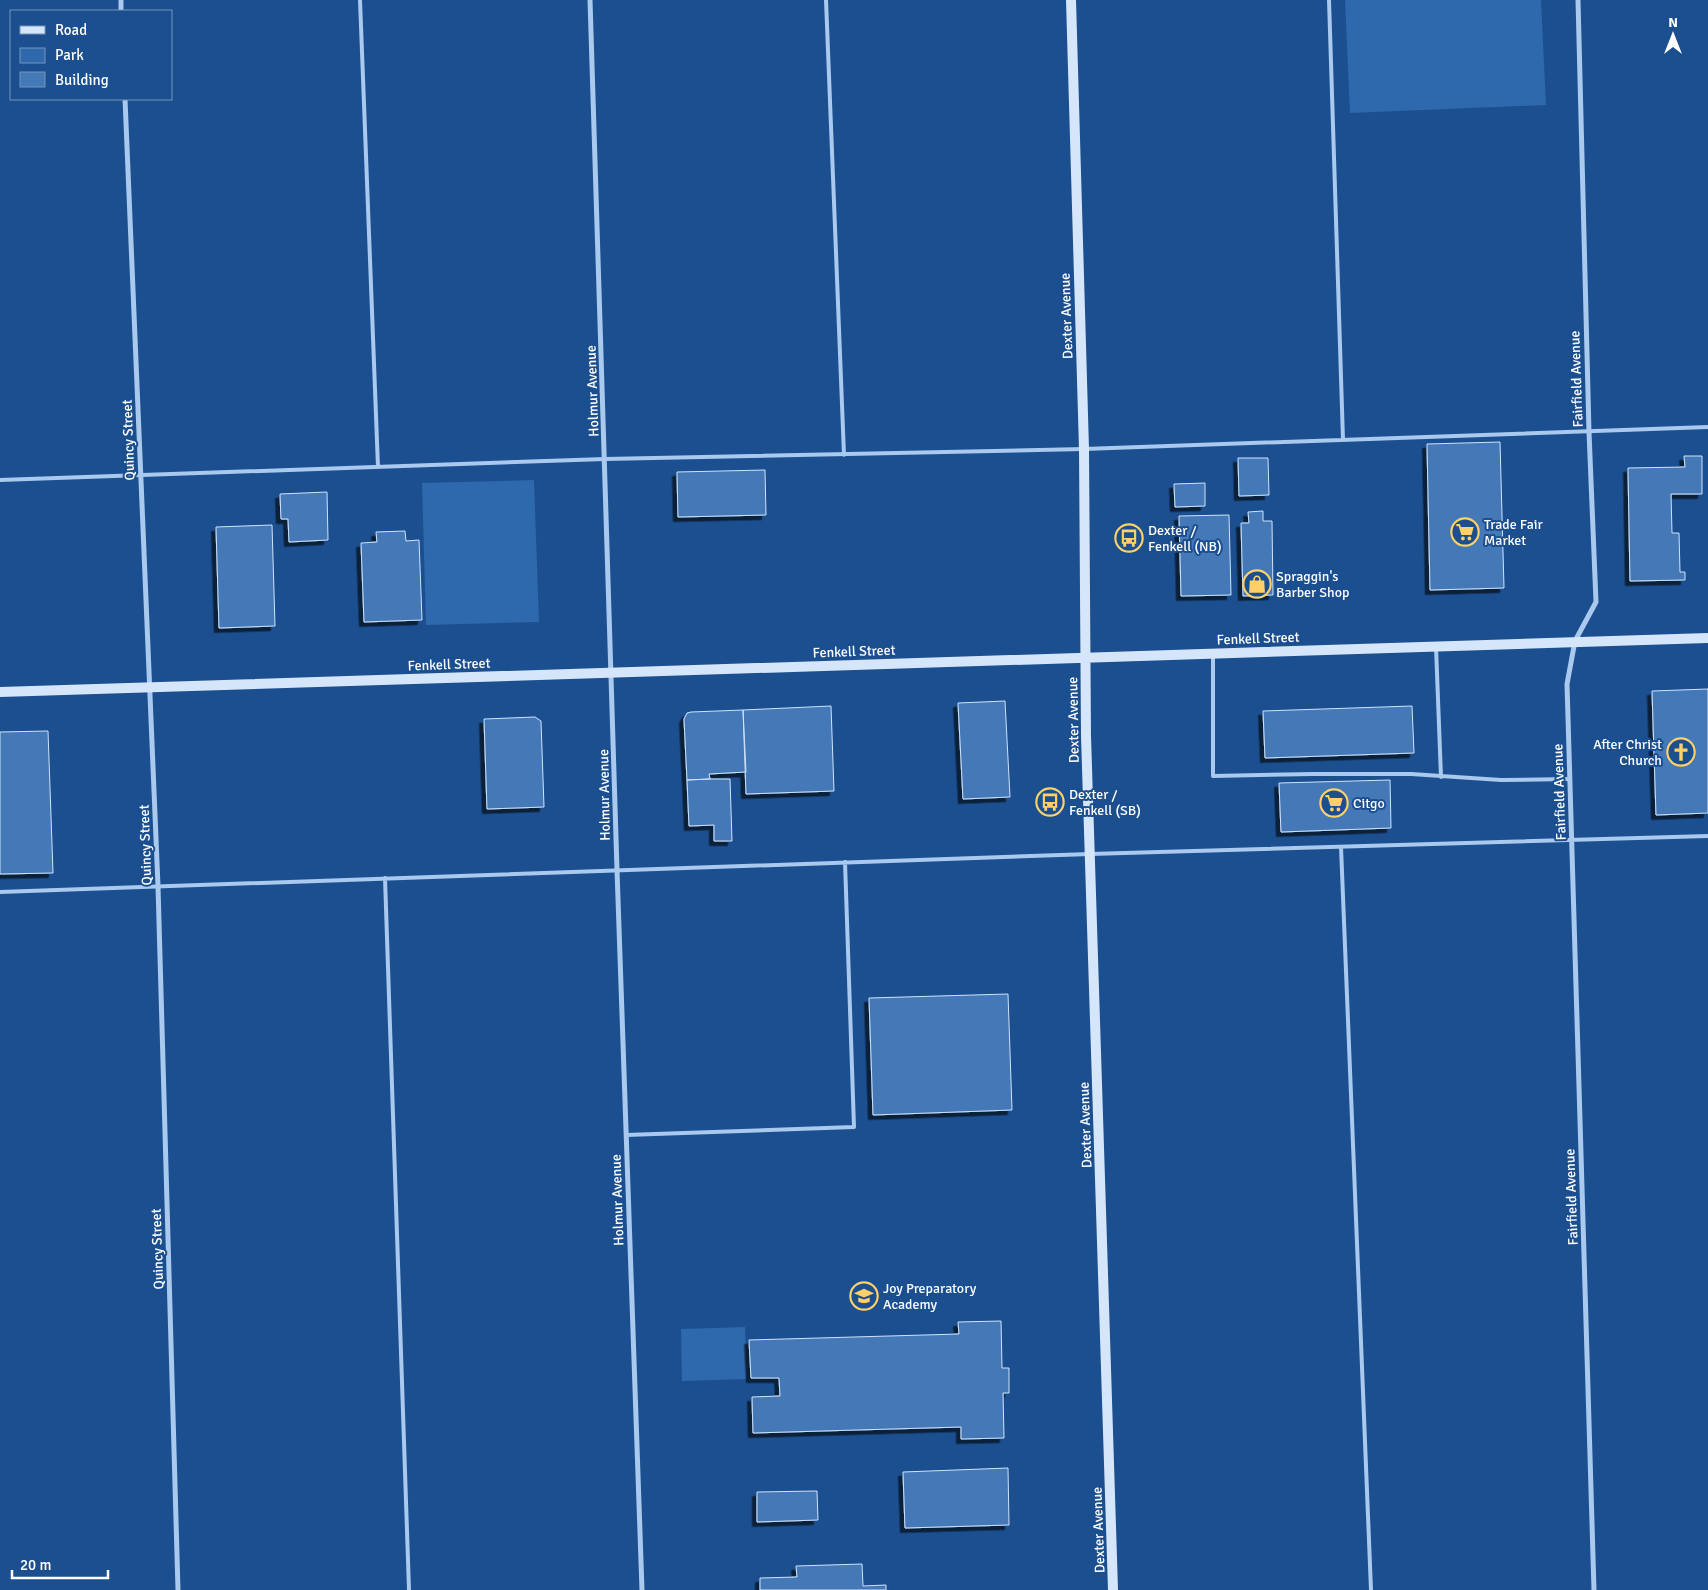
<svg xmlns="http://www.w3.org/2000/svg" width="1708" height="1590" viewBox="0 0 1708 1590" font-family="Signika,sans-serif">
<defs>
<filter id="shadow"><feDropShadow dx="-4.5" dy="4.5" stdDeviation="0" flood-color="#0009"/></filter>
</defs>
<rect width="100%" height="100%" fill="#1b4f8f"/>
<path fill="#2e69ad" d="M1345,0H1541L1546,105L1350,113Z
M534,480L539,622L426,625L422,483Z
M745,1327L747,1379L682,1381L681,1329Z"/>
<path fill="#4478b7" stroke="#cfe3fa" filter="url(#shadow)" d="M1500,442L1504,588L1430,590L1427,444Z
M1684,456H1702V494H1671L1672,533H1679L1680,572H1685V580L1630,581L1628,468L1685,467Z
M1238,458H1268L1269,495L1239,496Z
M765,470L766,515L678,517L677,472Z
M1205,483V506L1175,507L1174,484Z
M327,492L328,540L289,542L288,519H281L280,494Z
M1263,511V521H1272L1273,595L1243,596L1241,523H1249L1248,512Z
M1229,515L1231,595L1181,596L1179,516Z
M272,525L275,626L219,628L216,527Z
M405,531L406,541L419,540L422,620L364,622L361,543L377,542L376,532Z
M1708,689V813L1656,815L1652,691Z
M1005,701L1010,797L963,799L958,703Z
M831,706L834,791L746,794L743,710Z
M1412,706L1414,753L1265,758L1263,711Z
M743,710L746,772L709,774L710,779L687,780L684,719L687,713L691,712Z
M535,717L541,721L544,807L487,809L484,719Z
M48,731L53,873L0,874V732Z
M710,779H730L732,841H714V825L689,826L687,780Z
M1390,780L1391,828L1281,832L1279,783Z
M1008,994L1012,1110L873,1115L869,998Z
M1001,1321L1002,1368H1009V1393H1003L1004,1438L961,1439V1427L753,1433L752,1397L780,1396L779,1378H751L749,1340L959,1334L958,1322Z
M1008,1468L1009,1525L905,1528L903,1472Z
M817,1491L818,1520L757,1522V1492Z
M862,1564L863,1586L886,1585V1590H760V1578L797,1577L796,1566Z"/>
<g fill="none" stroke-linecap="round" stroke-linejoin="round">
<path stroke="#a9c9ee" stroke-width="4" d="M360,0L378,467
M826,0L844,455
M1329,0L1343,440
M0,480L605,459L1084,449L1708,427
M1436,647L1441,777
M1213,656V776L1313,774H1411L1501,780L1570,779
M1341,847L1371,1590
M385,878L409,1590
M0,892L1090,854L1708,836
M626,1135L854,1127L845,862"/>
<path stroke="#a9c9ee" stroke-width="5" d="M121,0V11
M590,0L617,870L642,1590
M1578,0L1589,432L1596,602L1575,641L1567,684L1594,1590
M125,99L158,886L178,1590"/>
<path stroke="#d6e6fa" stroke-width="10" d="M1071,0L1084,449L1086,736L1113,1590
M0,692L1708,638"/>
</g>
<defs>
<g id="supermarket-ring" transform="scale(1.4375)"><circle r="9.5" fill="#1b4f8f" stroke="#ffd166" stroke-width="1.5"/><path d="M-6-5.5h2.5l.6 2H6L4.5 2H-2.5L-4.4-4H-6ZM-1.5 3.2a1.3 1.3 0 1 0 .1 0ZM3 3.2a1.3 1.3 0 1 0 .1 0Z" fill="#ffd166"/></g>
<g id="bus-ring" transform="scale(1.4375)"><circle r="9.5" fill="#1b4f8f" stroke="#ffd166" stroke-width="1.5"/><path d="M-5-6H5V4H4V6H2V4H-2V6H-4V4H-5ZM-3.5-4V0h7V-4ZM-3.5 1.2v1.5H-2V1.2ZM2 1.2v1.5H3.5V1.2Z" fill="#ffd166"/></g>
<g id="shop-ring" transform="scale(1.4375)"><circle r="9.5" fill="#1b4f8f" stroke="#ffd166" stroke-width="1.5"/><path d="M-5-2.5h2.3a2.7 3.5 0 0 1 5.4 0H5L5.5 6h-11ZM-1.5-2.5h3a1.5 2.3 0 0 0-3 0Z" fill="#ffd166"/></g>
<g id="church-ring" transform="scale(1.4375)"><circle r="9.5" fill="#1b4f8f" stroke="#ffd166" stroke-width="1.5"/><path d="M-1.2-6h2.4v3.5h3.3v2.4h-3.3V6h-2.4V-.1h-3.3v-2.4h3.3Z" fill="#ffd166"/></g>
<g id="school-ring" transform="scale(1.4375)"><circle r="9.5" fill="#1b4f8f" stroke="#ffd166" stroke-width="1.5"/><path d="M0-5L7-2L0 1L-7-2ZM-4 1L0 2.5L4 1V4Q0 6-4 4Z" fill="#ffd166"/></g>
</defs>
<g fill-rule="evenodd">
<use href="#supermarket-ring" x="1465" y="532"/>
<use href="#bus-ring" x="1129" y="538"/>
<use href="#shop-ring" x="1257" y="584"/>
<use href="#church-ring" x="1681" y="752"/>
<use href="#bus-ring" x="1050" y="802"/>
<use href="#supermarket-ring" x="1334" y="803"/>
<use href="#school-ring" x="864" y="1296"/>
</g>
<g text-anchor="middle" stroke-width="4" stroke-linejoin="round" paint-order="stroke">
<g font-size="14" fill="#fff" stroke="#1b4f8f">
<text transform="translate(1066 316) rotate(-92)" y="5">Dexter Avenue</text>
<text transform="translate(1576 379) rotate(-92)" y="5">Fairfield Avenue</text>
<text transform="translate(592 391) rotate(-92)" y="5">Holmur Avenue</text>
<text transform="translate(128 440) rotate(-92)" y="5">Quincy Street</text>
<text transform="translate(1258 638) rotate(-2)" y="5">Fenkell Street</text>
<text transform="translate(854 651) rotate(-2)" y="5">Fenkell Street</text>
<text transform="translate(449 664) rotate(-2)" y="5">Fenkell Street</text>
<text transform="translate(1073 720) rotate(-91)" y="5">Dexter Avenue</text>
<text transform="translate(1559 792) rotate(-92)" y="5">Fairfield Avenue</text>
<text transform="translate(604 795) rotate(-91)" y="5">Holmur Avenue</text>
<text transform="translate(145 845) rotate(-92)" y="5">Quincy Street</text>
<text transform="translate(1085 1125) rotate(-92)" y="5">Dexter Avenue</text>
<text transform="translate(1571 1197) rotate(-92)" y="5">Fairfield Avenue</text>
<text transform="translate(617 1200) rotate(-92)" y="5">Holmur Avenue</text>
<text transform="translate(157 1249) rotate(-92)" y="5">Quincy Street</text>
<text transform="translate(1098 1530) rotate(-92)" y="5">Dexter Avenue</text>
</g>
<g font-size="14" fill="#fff" stroke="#1b4f8f" text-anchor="start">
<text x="1484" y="529">Trade Fair<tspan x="1484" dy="16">Market</tspan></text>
<text x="1148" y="535">Dexter /<tspan x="1148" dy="16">Fenkell (NB)</tspan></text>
<text x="1276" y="581">Spraggin's<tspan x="1276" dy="16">Barber Shop</tspan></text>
<text x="1662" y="749" text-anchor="end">After Christ<tspan x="1662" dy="16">Church</tspan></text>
<text x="1069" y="799">Dexter /<tspan x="1069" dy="16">Fenkell (SB)</tspan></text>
<text x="1353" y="808">Citgo</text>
<text x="883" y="1293">Joy Preparatory<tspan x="883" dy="16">Academy</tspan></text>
</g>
</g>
<rect x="10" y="10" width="162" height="90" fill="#1b4f8f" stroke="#7695bc"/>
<rect x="20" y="26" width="25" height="8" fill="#d6e6fa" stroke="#7695bc"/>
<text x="55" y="35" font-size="15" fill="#ffffff">Road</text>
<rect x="20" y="48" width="25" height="15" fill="#2e69ad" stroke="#7695bc"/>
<text x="55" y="60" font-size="15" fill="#ffffff">Park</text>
<rect x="20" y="72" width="25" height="15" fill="#4478b7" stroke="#7695bc"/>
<text x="55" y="85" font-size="15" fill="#ffffff">Building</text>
<g transform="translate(1673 35)" stroke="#1b4f8f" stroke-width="4" paint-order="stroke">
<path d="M0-4L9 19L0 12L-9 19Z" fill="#ffffff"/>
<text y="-8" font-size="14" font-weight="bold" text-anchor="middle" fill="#ffffff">N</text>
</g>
<path d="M12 1570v8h96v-8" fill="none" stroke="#ffffff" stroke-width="2.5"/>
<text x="20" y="1570" font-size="15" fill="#ffffff" stroke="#1b4f8f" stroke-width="4" paint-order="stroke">20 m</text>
</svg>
